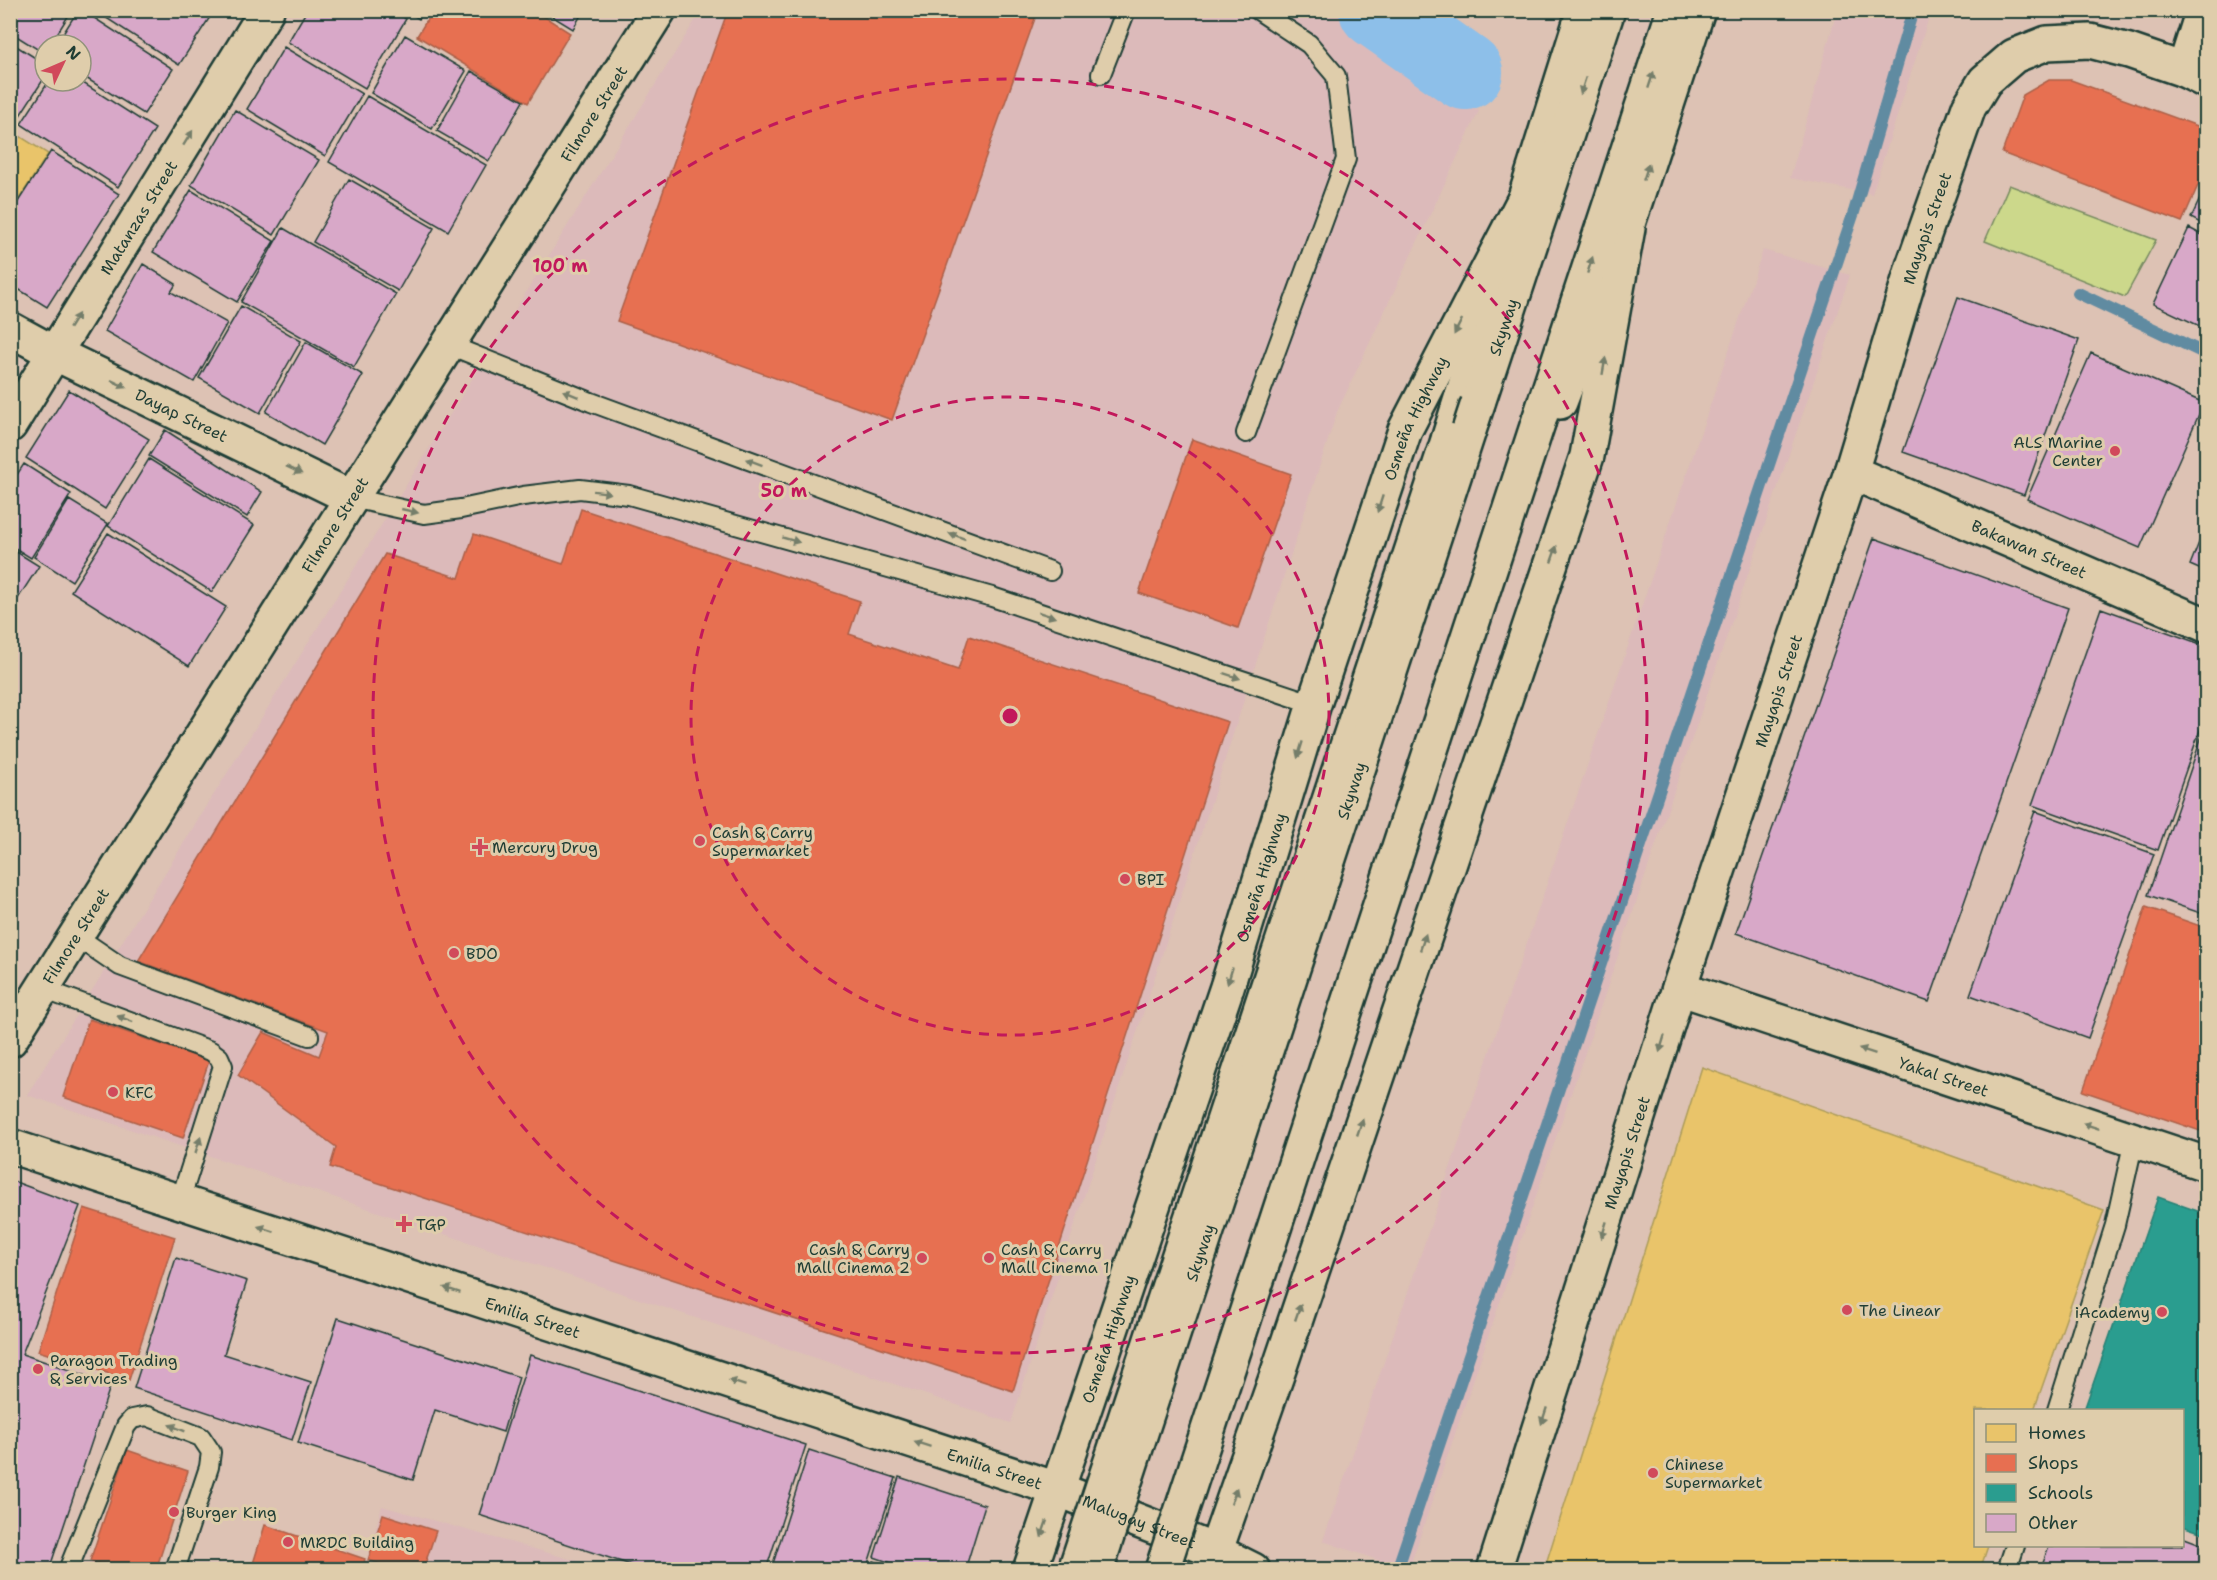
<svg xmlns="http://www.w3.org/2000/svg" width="2217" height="1580" viewBox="0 0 2217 1580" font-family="'Shantell Sans',sans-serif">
<rect width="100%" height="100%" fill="#ddc2b4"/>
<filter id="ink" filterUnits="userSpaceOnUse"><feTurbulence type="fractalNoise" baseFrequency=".0167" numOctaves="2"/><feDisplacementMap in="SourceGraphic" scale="12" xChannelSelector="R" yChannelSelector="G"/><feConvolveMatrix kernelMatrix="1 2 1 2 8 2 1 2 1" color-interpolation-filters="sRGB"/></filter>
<g filter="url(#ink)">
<path fill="#dcbaba" d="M701,11H1334L1479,111L1337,412L1011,1423L27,1095Z
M1837,11H1931L1872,194L1790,178Z
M1763,250L1850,275L1409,1569H1404L1323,1541Z
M382,1506L605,1569L364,1570Z"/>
<path fill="#ccd88b" stroke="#768a60" stroke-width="1.5" d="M2009,185L2156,240L2125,297L1985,241Z"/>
<path fill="#e9c46a" stroke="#ac9c5a" stroke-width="1.5" d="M10,130L48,154L10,213Z
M1702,1067L2104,1210L2034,1410H1976V1546H1988L1980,1570H1544Z"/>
<path fill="#e76f51" stroke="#ab6048" stroke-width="1.5" d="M433,10H534L570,33L528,103L417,36Z
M728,10H1038L892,420L617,321Z
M2049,80H2071L2206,129V167L2182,222L2002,153L2023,95Z
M1192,439L1291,474L1238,628L1139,593Z
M581,509L860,601L849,634L958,670L969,636L1228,722L1013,1391L330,1167L336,1147L238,1075L263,1032L319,1056L328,1031L138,961L385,554L459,578L474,534L563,564Z
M2146,907L2206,928V1133L2083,1091Z
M89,1019L209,1061L183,1138L63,1097Z
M84,1208L175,1237L129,1380L38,1351Z
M127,1450L188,1471L156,1570H116L90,1561Z
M383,1514L436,1531L423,1570H398L368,1560Z
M265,1525L365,1559L362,1570H251Z
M366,1562L387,1570H364Z"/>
<path fill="#2a9d8f" stroke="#278074" stroke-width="1.5" d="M2158,1197L2206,1214V1534L2182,1526V1410H2084Z"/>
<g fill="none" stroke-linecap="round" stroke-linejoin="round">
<path stroke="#618ba1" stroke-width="12" d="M2078,293L2206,354
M1397,1570L1854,212L1913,10"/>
<path stroke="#8dbfe9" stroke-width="76" d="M1377,10L1465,72"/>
</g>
<path fill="#d8a8c8" stroke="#1f3d34" stroke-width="1.5" d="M10,10H72L50,45H45V54L10,32Z
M78,10H82L173,69L144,114L81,75V45H56Z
M94,10H199L210,17L179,65Z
M307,10H392L406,19L365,88L288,42Z
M405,10H425L419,19Z
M542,10H584L573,29Z
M405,35L466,71L432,129L371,93Z
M10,42L45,64V77L15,123L10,120Z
M284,47L362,94L325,156L247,109Z
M471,71L523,101L489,161L437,131Z
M49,81H80L155,129L118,187L21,124Z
M367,96L486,165L448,231L329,162Z
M235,110L319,160L274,235L191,185Z
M51,151L119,194L47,307L10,284V214Z
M349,179L434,228L398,291L313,242Z
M2206,186V226L2191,218Z
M191,190L274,241L237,302L153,252Z
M283,228L396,294L354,367L241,302Z
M2189,228L2206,237V329L2153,304Z
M143,264L176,284L171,292L227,323L194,382L105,331Z
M1958,297L2079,340L2024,495L1903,452Z
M241,306L301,341L260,413L199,378Z
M306,342L363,375L322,445L266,412Z
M2091,353L2204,403L2140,548L2027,499Z
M69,390L149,439L105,509L26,458Z
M165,430L262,492L247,517L149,456Z
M149,459L254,525L212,592L108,526Z
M24,464L71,494L31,558L10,545V485Z
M69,500L108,524L72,581L34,557Z
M2206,525V572L2190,565Z
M108,533L226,607L189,666L71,591Z
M1874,538L2068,608L1929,1002L1736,933Z
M10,548L39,566L10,611Z
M2101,608L2206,646V713L2158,850L2032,805Z
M2206,724V915L2148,895Z
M2035,811L2154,854L2088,1038L1970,995Z
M10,1180L80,1206L22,1354L111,1384L49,1570L10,1569Z
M176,1258L247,1281L224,1354L311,1382L292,1440L134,1388Z
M338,1318L519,1377L503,1432L435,1410L413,1480L298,1443Z
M530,1355L806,1445L766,1570H646L479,1515Z
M809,1450L896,1478L866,1570H771Z
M899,1477L985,1505L965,1570H912L874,1557Z
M2182,1537L2206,1546V1570H2040L2049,1546H2182Z
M873,1561L900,1570H870Z"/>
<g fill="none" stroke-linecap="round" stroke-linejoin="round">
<g stroke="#1f3d34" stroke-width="22">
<path id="lane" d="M1101,74L1126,10
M449,345L591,402L1050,571
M1246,433L1346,159L1336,76L1309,44L1258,10
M352,498L424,514L461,509L523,496L580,489L629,495L992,597L1314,704
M76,936L120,966L309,1036
M43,989L211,1051L219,1057L223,1066L180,1201
M2057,1410L2115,1225L2134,1140
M68,1570L126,1426L132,1419L147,1416L201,1437L211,1452L209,1467L175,1570
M2007,1570L2015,1546"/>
</g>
<g stroke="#1f3d34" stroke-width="38">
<g id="street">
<path d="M2184,70L2206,81"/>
<path id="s1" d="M10,329L54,353L352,498"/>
<path id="s2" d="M10,425L267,10"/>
<path id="s3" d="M1851,472L2206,625"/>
</g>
</g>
<g stroke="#1f3d34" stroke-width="38">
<g id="secondary">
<path id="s4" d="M1679,988L2206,1164"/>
<path id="s5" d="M10,1040L659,10"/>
<path id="s6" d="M10,1146L1057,1489L1215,1551L1253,1570"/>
<path id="s7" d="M1494,1570L1679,988L1851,472L1913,266L1969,107L1985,81L2014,56L2047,43L2090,41L2129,51L2184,70L2203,10"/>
</g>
</g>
<g stroke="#1f3d34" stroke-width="38">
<g id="primary">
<path d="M1518,220L1584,10"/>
<path d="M1620,248L1698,10"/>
<path d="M1560,402L1601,296"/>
<path d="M1448,440L1497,284"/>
<path id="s8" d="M1030,1570L1227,987L1314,704L1405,430L1524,200"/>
<path d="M1209,1570L1277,1375L1587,456L1628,228"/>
</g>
</g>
<g stroke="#1f3d34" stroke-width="38">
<g id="highway">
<path id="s9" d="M1478,403L1608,10"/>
<path d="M1539,420L1674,10"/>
</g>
</g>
<use href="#lane" stroke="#dfcdab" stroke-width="18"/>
<use href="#street" stroke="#dfcdab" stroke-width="33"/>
<use href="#secondary" stroke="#dfcdab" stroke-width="33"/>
<use href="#primary" stroke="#dfcdab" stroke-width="33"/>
<use href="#highway" stroke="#dfcdab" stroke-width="33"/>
<g stroke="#1f3d34" stroke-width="38" stroke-linecap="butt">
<path id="primary-bridge" d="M1075,1570L1448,440"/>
</g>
<g stroke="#1f3d34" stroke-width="38" stroke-linecap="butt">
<g id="highway-bridge">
<path id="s10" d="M1096,1570L1478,403"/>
<path d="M1162,1570L1539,420"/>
</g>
</g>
<use href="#primary-bridge" stroke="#dfcdab" stroke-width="33"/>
<use href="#highway-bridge" stroke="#dfcdab" stroke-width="33"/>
</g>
<defs><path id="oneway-solid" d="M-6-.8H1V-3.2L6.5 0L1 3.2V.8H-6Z" transform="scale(1.5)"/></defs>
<g fill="#757e6a">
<use href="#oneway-solid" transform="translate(1651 80) rotate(-72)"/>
<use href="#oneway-solid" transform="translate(1583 86) rotate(108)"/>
<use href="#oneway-solid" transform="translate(188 138) rotate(-58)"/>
<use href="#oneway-solid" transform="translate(1646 172) rotate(-72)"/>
<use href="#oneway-solid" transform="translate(1590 265) rotate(-72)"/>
<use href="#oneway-solid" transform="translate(74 321) rotate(-58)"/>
<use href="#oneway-solid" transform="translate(1458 327) rotate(117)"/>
<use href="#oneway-solid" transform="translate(1604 366) rotate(-80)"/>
<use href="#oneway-solid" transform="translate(119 384) rotate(26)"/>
<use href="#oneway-solid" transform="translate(571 394) rotate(-158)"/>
<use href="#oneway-solid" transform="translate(754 462) rotate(-160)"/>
<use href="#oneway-solid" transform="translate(294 470) rotate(26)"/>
<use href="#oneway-solid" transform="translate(602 492) rotate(7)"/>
<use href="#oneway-solid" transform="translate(1380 504) rotate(108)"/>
<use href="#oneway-solid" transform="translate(410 511) rotate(13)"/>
<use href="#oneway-solid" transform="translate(957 536) rotate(-160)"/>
<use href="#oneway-solid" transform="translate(791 540) rotate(16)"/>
<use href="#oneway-solid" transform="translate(1554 554) rotate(-71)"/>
<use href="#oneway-solid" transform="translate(1047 615) rotate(18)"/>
<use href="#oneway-solid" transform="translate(1232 676) rotate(18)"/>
<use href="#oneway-solid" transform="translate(1300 750) rotate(107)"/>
<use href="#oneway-solid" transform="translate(1423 942) rotate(-71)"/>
<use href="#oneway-solid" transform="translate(1230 976) rotate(107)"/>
<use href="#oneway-solid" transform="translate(125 1019) rotate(-159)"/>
<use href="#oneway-solid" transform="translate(1662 1044) rotate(107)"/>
<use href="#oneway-solid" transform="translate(1867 1051) rotate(-161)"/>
<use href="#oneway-solid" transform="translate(2091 1126) rotate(-161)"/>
<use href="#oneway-solid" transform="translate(1360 1127) rotate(-71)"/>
<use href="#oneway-solid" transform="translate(198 1145) rotate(-72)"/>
<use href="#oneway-solid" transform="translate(266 1229) rotate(-162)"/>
<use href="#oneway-solid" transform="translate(1604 1230) rotate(107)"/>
<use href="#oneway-solid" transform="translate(452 1290) rotate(-162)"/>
<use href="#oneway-solid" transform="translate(1298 1312) rotate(-71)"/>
<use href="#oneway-solid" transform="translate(737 1383) rotate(-162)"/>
<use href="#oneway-solid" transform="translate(1544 1416) rotate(108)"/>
<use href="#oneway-solid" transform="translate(177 1428) rotate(-158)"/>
<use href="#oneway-solid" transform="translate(922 1444) rotate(-162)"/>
<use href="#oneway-solid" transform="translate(1234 1496) rotate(-71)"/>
<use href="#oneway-solid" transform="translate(1044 1529) rotate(109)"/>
</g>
</g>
<g fill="none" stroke="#c2185b" stroke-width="3" stroke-dasharray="10 8">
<circle cx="1010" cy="716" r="319"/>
<circle cx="1010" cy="716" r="637"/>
</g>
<g fill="#d1495b" stroke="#dfcdab" stroke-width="2">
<circle cx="2115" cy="451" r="6"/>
<circle cx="700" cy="841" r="6"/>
<path d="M477 838h6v6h6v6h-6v6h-6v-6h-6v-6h6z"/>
<circle cx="1125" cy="879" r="6"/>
<circle cx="454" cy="953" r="6"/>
<circle cx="113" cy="1092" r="6"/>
<path d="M401 1215h6v6h6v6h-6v6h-6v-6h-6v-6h6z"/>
<circle cx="922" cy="1258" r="6"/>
<circle cx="989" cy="1258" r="6"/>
<circle cx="1847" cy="1310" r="6"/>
<circle cx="2162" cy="1312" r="6"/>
<circle cx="38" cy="1369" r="6"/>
<circle cx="1653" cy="1473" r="6"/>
<circle cx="174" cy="1512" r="6"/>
<circle cx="288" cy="1542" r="6"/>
</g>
<g text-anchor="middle" stroke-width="6" stroke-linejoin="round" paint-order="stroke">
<g font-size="16" fill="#1f3d34" stroke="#dfcdab">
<text dy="6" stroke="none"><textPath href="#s5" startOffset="1095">Filmore Street</textPath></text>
<text dy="6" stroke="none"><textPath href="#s2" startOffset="244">Matanzas Street</textPath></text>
<text dy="6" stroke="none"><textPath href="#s7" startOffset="1410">Mayapis Street</textPath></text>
<text dy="6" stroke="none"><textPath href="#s9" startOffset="80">Skyway</textPath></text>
<text dy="6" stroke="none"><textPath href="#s1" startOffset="192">Dayap Street</textPath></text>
<text dy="6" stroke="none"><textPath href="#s8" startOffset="1215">Osmeña Highway</textPath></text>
<text dy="6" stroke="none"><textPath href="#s5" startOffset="609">Filmore Street</textPath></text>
<text dy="6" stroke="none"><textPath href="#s3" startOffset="194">Bakawan Street</textPath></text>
<text dy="6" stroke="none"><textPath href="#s7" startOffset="924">Mayapis Street</textPath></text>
<text dy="6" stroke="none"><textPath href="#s10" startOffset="820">Skyway</textPath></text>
<text dy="6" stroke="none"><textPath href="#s8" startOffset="730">Osmeña Highway</textPath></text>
<text dy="6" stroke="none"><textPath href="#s5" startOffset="123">Filmore Street</textPath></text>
<text dy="6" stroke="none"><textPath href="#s4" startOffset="279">Yakal Street</textPath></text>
<text dy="6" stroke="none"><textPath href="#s7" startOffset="438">Mayapis Street</textPath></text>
<text dy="6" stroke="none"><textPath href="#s10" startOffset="334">Skyway</textPath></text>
<text dy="6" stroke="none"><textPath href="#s6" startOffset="550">Emilia Street</textPath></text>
<text dy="6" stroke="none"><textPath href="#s8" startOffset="244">Osmeña Highway</textPath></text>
<text dy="6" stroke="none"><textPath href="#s6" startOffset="1036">Emilia Street</textPath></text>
<text dy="6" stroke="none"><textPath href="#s6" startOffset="1190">Malugay Street</textPath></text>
</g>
<g font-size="16" fill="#1f3d34" stroke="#dfcdab" text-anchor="start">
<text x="2103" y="448" text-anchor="end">ALS Marine<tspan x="2103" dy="18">Center</tspan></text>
<text x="712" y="838">Cash &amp; Carry<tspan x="712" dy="18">Supermarket</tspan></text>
<text x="492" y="853">Mercury Drug</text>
<text x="1137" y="885">BPI</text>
<text x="466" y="959">BDO</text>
<text x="125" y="1098">KFC</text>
<text x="416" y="1230">TGP</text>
<text x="910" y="1255" text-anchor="end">Cash &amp; Carry<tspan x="910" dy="18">Mall Cinema 2</tspan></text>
<text x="1001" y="1255">Cash &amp; Carry<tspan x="1001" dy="18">Mall Cinema 1</tspan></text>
<text x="1859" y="1316">The Linear</text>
<text x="2150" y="1318" text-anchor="end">iAcademy</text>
<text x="50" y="1366">Paragon Trading<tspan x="50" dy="18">&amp; Services</tspan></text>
<text x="1665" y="1470">Chinese<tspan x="1665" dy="18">Supermarket</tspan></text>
<text x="186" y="1518">Burger King</text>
<text x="300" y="1548">MRDC Building</text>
</g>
</g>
<circle cx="1010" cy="716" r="9" fill="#c2185b" stroke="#dfcdab" stroke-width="3"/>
<g font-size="18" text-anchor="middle" font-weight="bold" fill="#c2185b" stroke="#dfcdab" stroke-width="6" stroke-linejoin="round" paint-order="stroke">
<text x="560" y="272">100 m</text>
<text x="784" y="497">50 m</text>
</g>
<rect width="2217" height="1580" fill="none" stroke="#dfcdab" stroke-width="36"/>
<rect x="18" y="18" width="2181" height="1544" fill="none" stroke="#1f3d34" stroke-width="2" filter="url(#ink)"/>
<rect x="1974" y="1409" width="210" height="138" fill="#dfcdab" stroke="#92937b" stroke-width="1.5"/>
<rect x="1986" y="1424" width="30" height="18" fill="#e9c46a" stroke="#92937b" stroke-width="1.5"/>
<text x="2028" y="1439" font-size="18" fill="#1f3d34">Homes</text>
<rect x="1986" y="1454" width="30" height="18" fill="#e76f51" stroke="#92937b" stroke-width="1.5"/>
<text x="2028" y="1469" font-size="18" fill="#1f3d34">Shops</text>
<rect x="1986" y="1484" width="30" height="18" fill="#2a9d8f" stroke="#92937b" stroke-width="1.5"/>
<text x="2028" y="1499" font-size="18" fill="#1f3d34">Schools</text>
<rect x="1986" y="1514" width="30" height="18" fill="#d8a8c8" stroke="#92937b" stroke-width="1.5"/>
<text x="2028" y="1529" font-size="18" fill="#1f3d34">Other</text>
<g transform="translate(63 63) rotate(46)"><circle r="28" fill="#dfcdab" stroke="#92937b" stroke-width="1.5"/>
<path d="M0-4.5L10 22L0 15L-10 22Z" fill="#d1495b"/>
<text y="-9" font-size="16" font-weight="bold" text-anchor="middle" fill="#1f3d34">N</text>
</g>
</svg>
